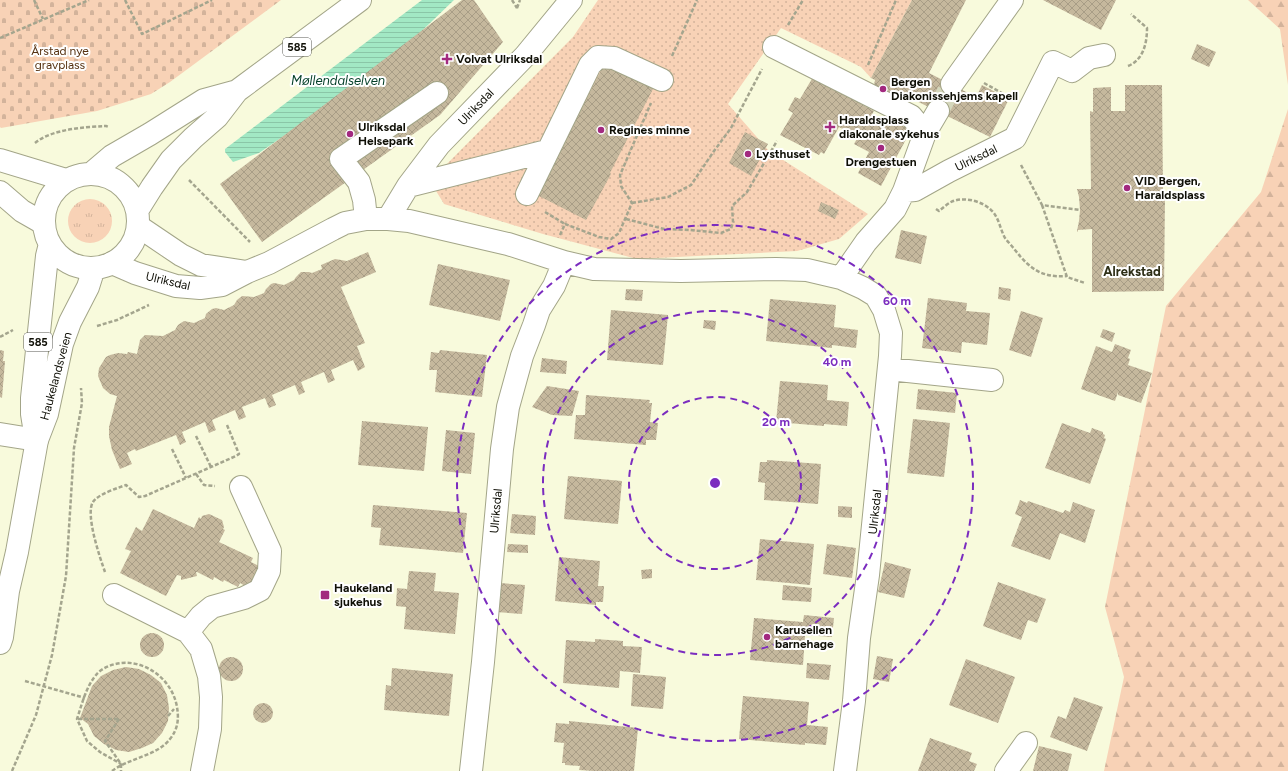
<svg xmlns="http://www.w3.org/2000/svg" width="1288" height="771" viewBox="0 0 1288 771" font-family="Figtree,sans-serif">
<defs>
<pattern id="grass-tufts" width="24" height="20" patternUnits="userSpaceOnUse"><rect width="24" height="20" fill="#f8d2b6"/><path d="M3 7l-1-3M5 7V3M7 7l1-3M15 17l-1-3M17 17v-4M19 17l1-3" fill="none" stroke="#d3b39b"/></pattern>
<pattern id="forest-firs" width="22" height="20" patternUnits="userSpaceOnUse"><rect width="22" height="20" fill="#f8d2b6"/><path d="M5 1l3.5 6h-7zM16 11l3.5 6h-7z" fill="#d3b39b"/></pattern>
<pattern id="cemetery-stones" width="16" height="16" patternUnits="userSpaceOnUse"><rect width="16" height="16" fill="#f8d2b6"/><path d="M2 7V4a2 2 0 0 1 4 0v3zM10 15v-3a2 2 0 0 1 4 0v3z" fill="#d3b39b"/></pattern>
<pattern id="park-dots" width="8" height="8" patternUnits="userSpaceOnUse"><rect width="8" height="8" fill="#f8d2b6"/><path d="M2 2h.1M6 6h.1" fill="none" stroke="#d3b39b" stroke-width="1.8" stroke-linecap="round"/></pattern>
<pattern id="water-rules" width="6" height="5" patternUnits="userSpaceOnUse"><rect width="6" height="5" fill="#a2e8c4"/><path d="M0 2.5h6" fill="none" stroke="#8ac6a7"/></pattern>
<pattern id="building-cross-hatch" width="8" height="8" patternUnits="userSpaceOnUse"><rect width="8" height="8" fill="#c5b89d"/><path d="M0 0l8 8M0 8l8-8" fill="none" stroke="#a89d86"/></pattern>
</defs>
<rect width="100%" height="100%" fill="#f8fadc"/>
<path fill="url(#grass-tufts)" d="M68 221a22 22 0 1 1 44 0a22 22 0 1 1-44 0Z"/>
<path fill="url(#forest-firs)" d="M1248,0H1288V85L1280,29Z
M1288,109V771H1104L1124,677L1105,607L1166,306L1261,192Z"/>
<path fill="url(#cemetery-stones)" d="M0,0H281L170,82L151,94L97,111L1,128L0,127Z"/>
<path fill="url(#park-dots)" d="M598,0H912L871,78L861,67L781,28L728,104L769,151L868,214L839,239L797,251L637,259L543,234L444,204L430,181L573,37Z"/>
<path fill="url(#water-rules)" d="M422,0H454L403,49L307,120L259,153L233,162L225,152V149Z"/>
<path fill="url(#building-cross-hatch)" d="M462,0H474L503,42L440,115L262,242L220,184Z
M912,0H966L929,73L976,97L982,85L1009,99L990,137L894,90L890,96L874,85L875,80L871,78Z
M1043,0H1116L1101,30Z
M1197,44L1216,52L1209,67L1191,59Z
M605,63L654,87L610,173L611,174L586,220L537,195Z
M813,77L874,111L871,116L884,123L887,117L911,130L881,186L858,173L869,152L854,144L858,137L839,127L824,154L821,152L819,155L780,135L793,113L788,110L795,97L800,99Z
M1125,85H1162L1163,196H1165L1164,291L1092,292V229L1078,230V232L1077,231L1079,221L1080,210L1079,197L1077,189H1091L1090,111L1093,112V88L1111,87V111H1125Z
M745,132L768,144L751,176L729,163Z
M821,202L839,210L835,219L818,211Z
M901,230L927,236L921,264L895,258Z
M368,252L376,272L341,287L365,343L357,346L365,367L358,371L353,360L331,370L335,380L328,383L324,372L301,382L305,392L299,395L295,385L272,395L276,405L269,408L265,398L242,407L246,417L239,420L235,410L212,420L216,430L209,433L205,422L182,432L186,442L180,445L176,435L136,451L135,449L127,453L132,464L120,469L112,450L109,436V427L117,396L110,394L103,388L98,376L99,368L106,357L110,355L118,353L127,354L128,352L137,354L140,340L145,335L163,336L175,330L178,325L184,321L194,323L205,318L206,314L212,309L216,308L224,310L234,305L237,300L242,296L254,297L264,293L266,289L271,284L274,283L284,285L294,280L296,277L301,272H309L312,273L322,269L321,265L335,259L347,261Z
M438,264L510,280L500,321L429,305Z
M999,287L1011,289L1010,301L998,299Z
M626,289L643,290L642,301L625,300Z
M928,298L967,303L966,311L990,313L987,345L962,342L961,353L922,348Z
M770,299L836,305L834,327L858,330L856,348L832,345V348L766,341Z
M611,310L668,315L663,365L607,360Z
M1021,311L1043,318L1031,357L1009,350Z
M704,320L716,321L715,330L703,328Z
M1103,329L1115,333L1112,342L1100,337Z
M1115,344L1131,350L1128,358L1130,359L1128,365L1152,373L1141,403L1118,395V392L1115,401L1081,389L1096,346L1112,352Z
M0,350L4,351L3,361H5L2,398L0,397Z
M440,350L487,355L482,397L435,392L437,370H429L431,352L439,353Z
M542,358L567,361L566,374L540,372Z
M780,381L828,385L827,400L849,402L847,426L824,424V426L776,422Z
M547,386L579,391L572,416L552,415L532,407Z
M918,389L957,393L955,413L916,409Z
M586,395L650,400L649,403H652L650,422L658,423L656,440H646V445L574,439L576,415H585Z
M913,419L950,423L944,477L907,473Z
M362,421L428,427L424,471L358,465Z
M1062,423L1090,433L1092,428L1103,432V434L1105,435L1104,438L1106,439L1090,484L1045,468Z
M446,430L475,433L471,474L442,471Z
M767,460L821,464L818,504L764,500L765,483L758,482L760,462H767Z
M568,476L622,481L618,524L564,519Z
M1020,500L1027,503L1028,501L1063,513L1065,510L1070,512L1073,502L1095,510L1085,543L1060,533L1050,560L1011,546L1022,517L1015,514Z
M373,505L467,513L463,553L379,545L381,528L371,527Z
M838,506L852,507V518L838,517Z
M153,509L194,528L199,517L201,519L202,516L209,514L222,520L224,527L223,529L225,530L219,542L253,558L251,562L263,568L252,590L240,583L238,587L224,580L223,582L214,577L213,580L197,572H196L197,576L181,580V576L177,575L166,596L120,573L131,551L125,549L136,527L142,531Z
M512,514L536,516L535,535L510,533Z
M760,539L814,544L810,585L756,580Z
M508,544L528,545V553L507,552Z
M827,544L856,548L852,578L823,574Z
M559,557L600,561L598,586H604L603,602H596V605L555,601Z
M885,562L911,569L904,598L878,592Z
M652,569V578L642,579L641,570Z
M409,571L436,573L434,591L459,593L455,634L404,629L406,607L396,606L397,588L407,589Z
M998,582L1046,599L1037,623L1028,620L1021,640L983,626Z
M499,583L525,585L522,614L496,612Z
M783,585L812,588L811,602L782,600Z
M804,615L834,618L832,637L805,635L803,665L750,660L754,618L803,622Z
M140 645a12 12 0 1 1 24 0a12 12 0 1 1-24 0Z
M595,639L623,641V646L642,647L640,673L620,671L619,688L563,683L566,640L595,642Z
M877,656L893,659L889,682L873,679Z
M219 669a12 12 0 1 1 24 0a12 12 0 1 1-24 0Z
M966,659L1015,677L998,723L949,705Z
M807,663L831,665L829,680L806,678Z
M126,667L139,669L151,675L161,683L167,695L169,708L168,721L162,733L153,743L142,748L129,752L116,750L104,744L94,736L88,724L80,718L92,686L101,676L113,670Z
M392,668L453,674L449,716L384,710L386,685L391,686Z
M633,674L666,677L663,709L631,706Z
M743,696L809,702L807,725L828,727L826,745L805,743V745L739,739Z
M1074,697L1103,707L1087,751L1050,737L1058,716L1066,719Z
M253 713a10 10 0 1 1 20 0a10 10 0 1 1-20 0Z
M569,721L638,728L634,771H593L579,770L580,766L565,765V763H562L564,743L554,742L556,723L569,724Z
M930,738L972,753L969,761L977,764L974,771H918Z
M1039,746L1072,754L1068,771H1033Z"/>
<g fill="none" stroke-linecap="round" stroke-linejoin="round">
<path stroke="#d5d7bc" stroke-width="22" stroke-dasharray="22 11" stroke-linecap="butt" d="M938,111L952,84"/>
<g stroke="#a3a588" stroke-width="24">
<path id="minor" d="M774,47L911,116L925,133L904,191
M952,84L1012,0
M925,133L938,111
M0,160L66,180
M408,186L547,151
M0,192L22,211L43,223
M527,194L590,65L598,57L614,58L662,80
M366,219L364,200L359,182L341,159L437,93
M388,219L408,186L439,145L525,56L571,0
M138,226L181,255L201,265L247,272
M112,263L135,273L176,286L200,288L222,285L247,272L269,263L333,229L345,223L366,219H388L409,221L508,244L564,262L594,269L681,271L776,269L807,270L841,278L863,288L876,296L884,310L891,333L890,356L868,575L859,638L854,701L845,771
M841,278L866,242L895,209L904,191L915,190L949,171L1015,138L1053,62L1072,71L1089,58L1104,55
M889,369L992,380
M0,434L37,440
M114,595L188,632L201,649L209,676L211,697L210,729L202,771
M188,632L201,616L212,607L244,598L260,590L269,571L270,551L241,487
M471,771L483,662L502,449L508,407L522,356L534,325L539,310L554,286L564,262
M1006,771L1026,743"/>
</g>
<g stroke="#a3a588" stroke-width="24">
<path id="major" d="M92,173L112,156L150,134L204,100L237,91
M44 221a47 47 0 1 1 94 0a47 47 0 1 1-94 0Z
M137,211L152,187L171,160L193,138L217,117L237,91L360,0
M36,439L32,414V398L47,256L50,244
M0,643L2,637L8,591L17,552L37,440L47,414L62,344L70,322L88,287L94,268"/>
</g>
<path stroke="#a4a58e" stroke-width="2.5" stroke-dasharray="4 2" stroke-linecap="butt" d="M34,0L43,19
M125,0L142,34L212,0
M512,0L517,8
M517,8L520,0
M788,25L803,0
M0,38L89,0
M672,56L697,0
M868,65L896,0
M1128,66C1143,60 1147,44 1147,28L1131,14
M984,83L1007,96
M35,143C52,129 84,127 106,126L109,127
M1021,165L1042,205L1080,210
M189,180L250,242
M632,203L668,197L691,185L714,151L731,128L762,69
M1042,205L1067,277L1085,283
M936,209L939,211C943,208 947,204 951,202C963,196 982,201 991,210C999,217 1000,229 1005,238C1008,242 1012,246 1015,250C1030,269 1042,278 1067,276
M545,212L565,224
M626,219L664,229L690,230L721,233L731,229L733,222L732,206L747,192L777,141
M560,235L565,224L599,237L611,239L619,233L632,203L621,186L620,175L651,103
M97,326L117,320L149,305
M0,337L13,330
M196,436L211,467
M172,449L186,478
M196,474L204,485L215,486
M105,572C100,558 85,514 93,502C98,494 118,488 126,485L139,497L145,496L236,456L239,454L227,425
M25,681L85,698
M168,716L174,709
M78,719H119
M119,719L105,741L121,764V771
M12,771L36,715L52,655L66,576L74,448L82,403L81,388
M112,771C129,758 157,756 170,739C178,729 179,719 177,707C172,677 139,654 109,666C104,668 99,671 96,675C86,687 82,704 77,719L87,741L100,752L121,764"/>
<use href="#minor" stroke="#fff" stroke-width="22"/>
<use href="#major" stroke="#fff" stroke-width="22"/>
</g>
<g fill="none" stroke="#7b2cbf" stroke-width="2" stroke-dasharray="7 5">
<circle cx="715" cy="483" r="86"/>
<circle cx="715" cy="483" r="172"/>
<circle cx="715" cy="483" r="258"/>
</g>
<g fill="#a2297f" stroke="#fff" stroke-width="1.5">
<path d="M445 53h4v4h4v4h-4v4h-4v-4h-4v-4h4z"/>
<circle cx="883" cy="89" r="4"/>
<path d="M828 121h4v4h4v4h-4v4h-4v-4h-4v-4h4z"/>
<circle cx="601" cy="130" r="4"/>
<circle cx="350" cy="134" r="4"/>
<circle cx="881" cy="148" r="4"/>
<circle cx="748" cy="154" r="4"/>
<circle cx="1127" cy="188" r="4"/>
<rect x="320" y="590" width="10" height="10" rx="2"/>
<circle cx="767" cy="637" r="4"/>
</g>
<g text-anchor="middle" stroke-width="4" stroke-linejoin="round" paint-order="stroke">
<g fill="#fff" stroke="#575751" stroke-width="1">
<rect x="283" y="38" width="28" height="18" rx="3"/>
<rect x="24" y="333" width="28" height="18" rx="3"/>
</g>
<g font-size="11" font-weight="bold" fill="#0f0f06">
<text x="297" y="51">585</text>
<text x="38" y="346">585</text>
</g>
<g font-size="12" fill="#563211" stroke="#fff">
<text x="60" y="55">Årstad nye<tspan x="60" dy="14">gravplass</tspan></text>
</g>
<g font-size="12" font-weight="bold" fill="#0f0f06" stroke="#fff" text-anchor="start">
<text x="456" y="63">Volvat Ulriksdal</text>
<text x="891" y="86">Bergen<tspan x="891" dy="14">Diakonissehjems kapell</tspan></text>
<text x="839" y="124">Haraldsplass<tspan x="839" dy="14">diakonale sykehus</tspan></text>
<text x="358" y="131">Ulriksdal<tspan x="358" dy="14">Helsepark</tspan></text>
<text x="609" y="134">Regines minne</text>
<text x="756" y="158">Lysthuset</text>
<text x="881" y="166" text-anchor="middle">Drengestuen</text>
<text x="1135" y="185">VID Bergen,<tspan x="1135" dy="14">Haraldsplass</tspan></text>
<text x="334" y="592">Haukeland<tspan x="334" dy="14">sjukehus</tspan></text>
<text x="775" y="634">Karusellen<tspan x="775" dy="14">barnehage</tspan></text>
</g>
<g font-size="12" fill="#0f0f06" stroke="#fff">
<text transform="translate(476 107) rotate(-46)" y="4">Ulriksdal</text>
<text transform="translate(976 158) rotate(-26)" y="4">Ulriksdal</text>
<text transform="translate(168 281) rotate(13)" y="4">Ulriksdal</text>
<text transform="translate(56 376) rotate(-75)" y="4">Haukelandsveien</text>
<text transform="translate(496 511) rotate(-85)" y="4">Ulriksdal</text>
<text transform="translate(875 512) rotate(-84)" y="4">Ulriksdal</text>
</g>
<g font-size="13" font-style="italic" fill="#033f28" stroke="#fff">
<text x="338" y="85">Møllendalselven</text>
</g>
<g font-size="13" font-weight="bold" fill="#2e2f17" stroke="#fff">
<text x="1132" y="276">Alrekstad</text>
</g>
</g>
<circle cx="715" cy="483" r="6" fill="#7b2cbf" stroke="#fff" stroke-width="2"/>
<g font-size="12" text-anchor="middle" font-weight="bold" fill="#7b2cbf" stroke="#fff" stroke-width="4" stroke-linejoin="round" paint-order="stroke">
<text x="897" y="305">60 m</text>
<text x="837" y="366">40 m</text>
<text x="776" y="426">20 m</text>
</g>
</svg>
